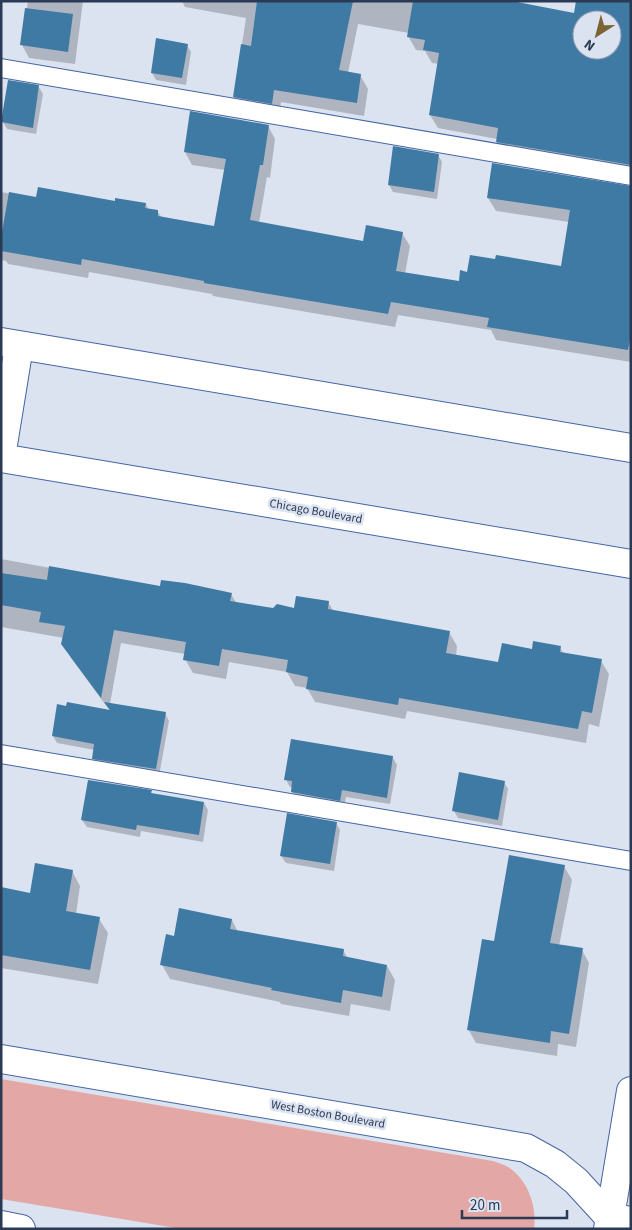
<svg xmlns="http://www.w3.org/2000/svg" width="632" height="1230" viewBox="0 0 632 1230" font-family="'Source Sans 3',sans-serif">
<rect width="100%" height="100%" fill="#dbe3f1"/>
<path fill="#e3a8a5" d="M1,1079L493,1161C499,1163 506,1165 511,1169C529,1183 537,1207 534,1229H182L1,1199Z"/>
<path fill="#0003" fill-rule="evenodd" d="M28,1H83L75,64L29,58L22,45Z
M182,1H505L575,14L631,1V177L505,155L497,142V139L438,128L430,115L439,64L432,63L425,51L416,50L408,36L409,33L358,24L348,73L360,75L368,89L364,116L281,102L279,116L241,110L234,97L246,18L185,7ZM582,20H612V50H582Z
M187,45L191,52L186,85L156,80L152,73Z
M38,86L43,94L36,134L7,129L3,122Z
M268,126L275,139L270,178L267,177L259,223L364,243L402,233L410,246L405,274L460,283L468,273L562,267L569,222L496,211L488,198L631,188V362L496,340L491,330L398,315L395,327L213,296L212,294L89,272L88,278L8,264L6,261L1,260V192L37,198L146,204L149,210L158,212L162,218L215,228L225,170L192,165L185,152Z
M438,155L442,162L437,199L393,192L389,185Z
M1,559L161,588L231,594L237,604L274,610L295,609L328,602L334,612L449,632L457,646L456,656L499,664L533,650L560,648L564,654L601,661L609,674L599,727L589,724L586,743L407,711L405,719L315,702L307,688L295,686L287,672L229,662L226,679L193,673L185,659V654L121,643L110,704L165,713L169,721L159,776L97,766L93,758L95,750L57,743L53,736L110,711L71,658L63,643L64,638L1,627Z
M393,758L397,765L390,804L346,797L344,808L296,799L292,792L293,787H290L286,780Z
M504,782L508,789L502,826L458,818L454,811Z
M151,792L153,795L204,803L208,810L203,842L141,831L140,837L87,827L82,820Z
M336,823L340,830L334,871L286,863L281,856Z
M564,866L572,880L559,946L582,950L589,963L576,1047L558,1044L557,1056L476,1043L468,1029L495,942Z
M72,871L80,886L76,914L99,919L108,933L98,984L1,968V889L31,894Z
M232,920L238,932L343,950L348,959L387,966L395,980L390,1011L351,1004L349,1016L281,1004L280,1002L170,979L162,965L175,937Z"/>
<path fill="#3f7aa4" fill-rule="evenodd" d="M257,1H353L339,70L361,74L357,103L274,90L272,104L233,97L241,44L251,46Z
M413,1H512L574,13L576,1H631V165L496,142L498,128L429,115L439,53L423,50L425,40L407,37ZM582,20H612V50H582Z
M25,8L73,14L68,52L20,45Z
M156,38L188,44L182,78L151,73Z
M8,80L39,85L33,128L1,122Z
M190,111L269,125L263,165H260L250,220L363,241L366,225L403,232L396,271L459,281L460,270L467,272L470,255L495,259L496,255L561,266L570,210L487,198L492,163L631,186V334L628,350L487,327L489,318L391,302L388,314L204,283V281L82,259L81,265L1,251V238L9,192L36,197L38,187L115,201V198L146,203L145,208L158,210V216L214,226L226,159L184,152Z
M393,146L439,154L434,192L388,185Z
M49,566L160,586L161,580L185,583L232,593L230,601L273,608L277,604L294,608L296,596L329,601L328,609L450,631L446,653L498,662L502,643L532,649L533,641L561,646L560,652L602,659L592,713L582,711L578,729L399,698L398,705L306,689L308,677L286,672L288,660L222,649L219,666L183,660L186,642L114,630L101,698L61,644L65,626L39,622L41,612L1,605V573L47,580Z
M67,702L110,710L104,702L166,712L156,769L92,759L94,744L52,736L57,704L66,706Z
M291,739L393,756L387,798L342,790L340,801L291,792L292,781L284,780Z
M459,772L505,781L498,820L452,811Z
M88,780L152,790L151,793L204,802L199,835L137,825L136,830L81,820Z
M287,813L337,822L330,864L280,856Z
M509,855L565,865L550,943L583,948L569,1034L551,1031L550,1043L467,1030L482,939L494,941Z
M35,863L73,870L66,911L100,917L90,970L1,955V887L30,893Z
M179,908L232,919L230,929L344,949L343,956L387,965L382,997L343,990L341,1003L271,990L272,988L160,965L166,934L174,936Z"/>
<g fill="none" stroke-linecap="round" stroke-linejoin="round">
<g stroke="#4465a3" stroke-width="20">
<path id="lane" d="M1,68L631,176
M1,754L631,861"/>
</g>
<g stroke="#4465a3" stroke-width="30">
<path id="street" d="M1,1059L526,1148L555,1164L576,1181L609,1217L631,1221
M1,1225L21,1229"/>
</g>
<g stroke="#4465a3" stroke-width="30">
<path id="secondary" d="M1,342L631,448
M1,457L19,346
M1,458L631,564
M608,1229L631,1091"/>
</g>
<use href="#lane" stroke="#fff" stroke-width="18"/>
<use href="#street" stroke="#fff" stroke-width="28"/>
<use href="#secondary" stroke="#fff" stroke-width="28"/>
</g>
<g text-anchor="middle" stroke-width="5" stroke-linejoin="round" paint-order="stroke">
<g font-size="12" fill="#2a3954" stroke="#dbe3f1">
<text transform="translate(316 511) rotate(10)" y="4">Chicago Boulevard</text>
<text transform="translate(328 1114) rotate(10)" y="4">West Boston Boulevard</text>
</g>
</g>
<rect width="632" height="1230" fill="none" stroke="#2a3954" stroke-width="5"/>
<g transform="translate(597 35) rotate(216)"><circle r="24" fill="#dbe3f1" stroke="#949fb2"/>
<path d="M0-4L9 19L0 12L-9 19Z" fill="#7c6334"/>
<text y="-8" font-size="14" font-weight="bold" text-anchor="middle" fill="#2a3954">N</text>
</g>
<path d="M462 1210v8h105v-8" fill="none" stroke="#2a3954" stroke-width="2.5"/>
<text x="470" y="1210" font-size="15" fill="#2a3954" stroke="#dbe3f1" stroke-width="4" paint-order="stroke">20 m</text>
</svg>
